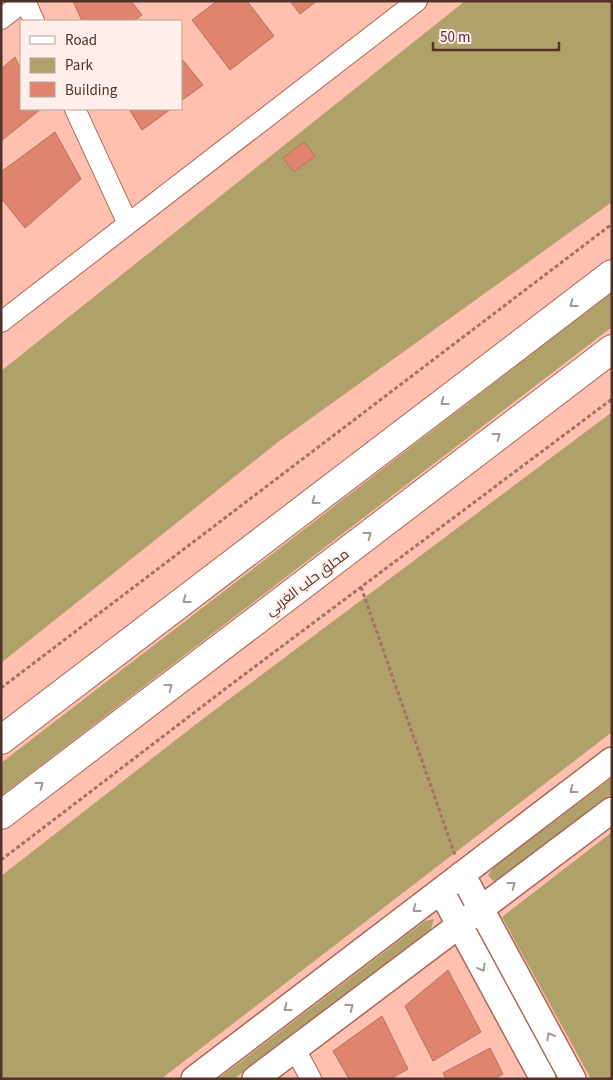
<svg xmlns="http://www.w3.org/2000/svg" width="613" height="1080" viewBox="0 0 613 1080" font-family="'Source Sans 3',Cairo,sans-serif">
<rect width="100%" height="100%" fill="#ffc0b0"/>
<path fill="#b0a16b" d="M465,1H612V202L278,442L1,663V371Z
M612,292V327L1,796V763Z
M612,412V732L161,1079H1V876L204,718Z
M612,778V794L500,878L493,881L488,875L494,867Z
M612,832V1079H591L502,917Z
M434,919L431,929L234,1079H218L425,921Z"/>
<path fill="#df856f" stroke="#b66f5e" d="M73,1H131L142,15L134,21H82Z
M217,1H247L274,36L230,70L192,20Z
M290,1H317L300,14Z
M15,57L21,70V109H41L1,141V69Z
M181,58L203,85L181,101Z
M129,109H171L142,130Z
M55,132L81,179L25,228L1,198V172Z
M304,142L315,156L294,172L283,158Z
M448,970L481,1032L433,1061L405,1006Z
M382,1016L408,1069L390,1079H349L333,1051Z
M490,1048L503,1074L494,1079H446L443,1073Z"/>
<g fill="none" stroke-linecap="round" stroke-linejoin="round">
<g stroke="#ad6756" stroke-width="22">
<path id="minor" d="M25,1L34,21
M1,19L24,1
M75,109L128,224
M1,322L417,1
M295,1049L311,1079"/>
</g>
<g stroke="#ad6756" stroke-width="28">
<path id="tertiary" d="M462,874L573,1079
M441,891L543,1079
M194,1079L612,760
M255,1079L612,810"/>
</g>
<g stroke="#ad6756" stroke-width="30">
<path id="trunk" d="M1,740L612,274
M1,815L612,349"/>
</g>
<path stroke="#a17367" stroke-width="3" stroke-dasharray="4 2.5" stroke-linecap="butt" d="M361,587L455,855
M1,688L612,224
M1,860L233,683L612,399"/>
<use href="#minor" stroke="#fff" stroke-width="20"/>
<use href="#tertiary" stroke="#fff" stroke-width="25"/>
<use href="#trunk" stroke="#fff" stroke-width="28"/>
</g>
<defs><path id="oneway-chevron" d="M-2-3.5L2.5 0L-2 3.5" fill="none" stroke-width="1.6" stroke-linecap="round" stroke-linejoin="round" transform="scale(1.25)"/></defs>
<g stroke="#a89894">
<use href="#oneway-chevron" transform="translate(573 304) rotate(143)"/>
<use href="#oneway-chevron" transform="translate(444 402) rotate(143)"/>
<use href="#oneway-chevron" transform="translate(497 436) rotate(-37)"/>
<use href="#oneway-chevron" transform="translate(315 501) rotate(143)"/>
<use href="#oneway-chevron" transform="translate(368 535) rotate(-37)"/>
<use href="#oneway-chevron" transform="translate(186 600) rotate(143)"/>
<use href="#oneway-chevron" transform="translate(169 687) rotate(-37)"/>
<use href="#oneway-chevron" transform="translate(40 785) rotate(-37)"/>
<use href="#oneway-chevron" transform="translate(573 790) rotate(143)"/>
<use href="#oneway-chevron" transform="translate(512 885) rotate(-37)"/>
<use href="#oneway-chevron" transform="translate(416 909) rotate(143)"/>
<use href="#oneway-chevron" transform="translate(482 968) rotate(61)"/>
<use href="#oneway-chevron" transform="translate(350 1007) rotate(-37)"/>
<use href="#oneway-chevron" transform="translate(287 1008) rotate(143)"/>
<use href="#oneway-chevron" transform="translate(550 1036) rotate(-119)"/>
</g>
<g text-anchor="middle" stroke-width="4" stroke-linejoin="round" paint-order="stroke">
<g font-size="14" fill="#51322a" stroke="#ffeeea">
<text transform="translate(307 582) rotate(-37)" y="5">محلق حلب الغربي</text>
</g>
</g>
<rect width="613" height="1080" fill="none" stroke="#51322a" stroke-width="5"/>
<rect x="20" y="20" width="162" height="90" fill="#ffeeea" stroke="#b9a39d"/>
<rect x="30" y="36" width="25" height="8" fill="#ffffff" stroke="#b9a39d"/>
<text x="65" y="45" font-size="15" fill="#51322a">Road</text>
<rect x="30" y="58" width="25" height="15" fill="#b0a16b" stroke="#b9a39d"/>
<text x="65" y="70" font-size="15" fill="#51322a">Park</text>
<rect x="30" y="82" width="25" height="15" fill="#df856f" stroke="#b9a39d"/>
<text x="65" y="95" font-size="15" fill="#51322a">Building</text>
<path d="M433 42v8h126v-8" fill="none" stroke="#51322a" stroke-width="2.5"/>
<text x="440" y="42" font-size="15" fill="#51322a" stroke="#ffeeea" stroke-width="4" paint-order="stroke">50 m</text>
</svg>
